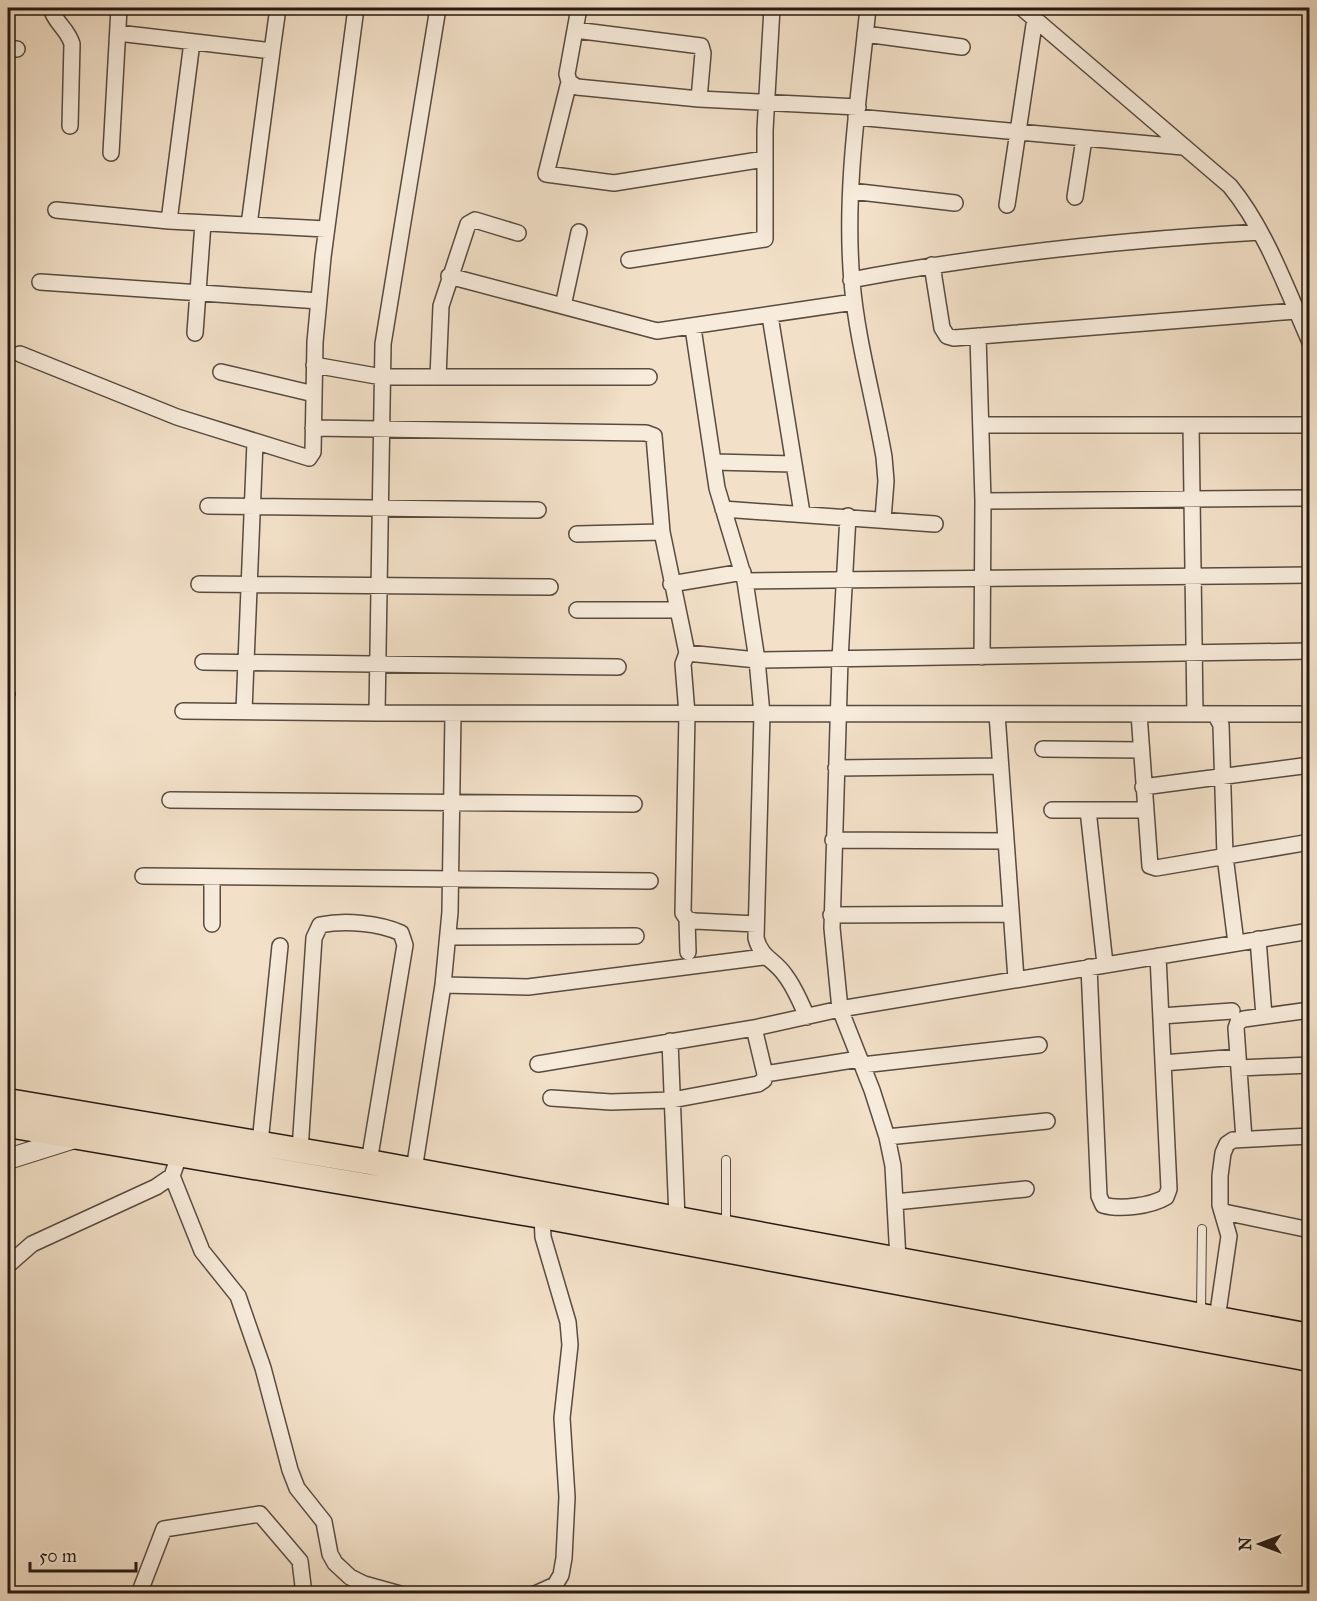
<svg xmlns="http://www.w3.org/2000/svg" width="1317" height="1601" viewBox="0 0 1317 1601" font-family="'IM FELL Great Primer',serif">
<rect width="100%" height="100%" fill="#f2e0c8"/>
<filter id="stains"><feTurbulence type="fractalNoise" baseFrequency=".00333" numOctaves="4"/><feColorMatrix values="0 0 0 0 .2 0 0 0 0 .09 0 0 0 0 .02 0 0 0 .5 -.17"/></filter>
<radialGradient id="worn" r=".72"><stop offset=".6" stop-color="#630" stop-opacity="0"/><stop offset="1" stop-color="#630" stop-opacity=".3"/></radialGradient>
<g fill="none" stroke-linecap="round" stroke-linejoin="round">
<g stroke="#584b40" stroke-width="10">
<path id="service" d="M8,694H11
M726,1160V1224
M1201,1312L1202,1229"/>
</g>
<g stroke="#584b40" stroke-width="18">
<path id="minor" d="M51,8C54,22 68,29 72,44L70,126
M579,8L567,74L569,82L577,87L699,99L858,107
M868,8C859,98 844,191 852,282C857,341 874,399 884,457L886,481L883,519
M1022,8L1230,186C1266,230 1287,290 1310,342
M575,30L701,46L703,53L699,99
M118,33L272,51L278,8
M865,34L962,47
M8,49H17
M569,82L546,174L614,183L765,159
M856,117L1183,147
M111,153L119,8
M851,191L955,203
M1075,197L1084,139
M1007,205L1035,18
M56,210L169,221L326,229
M169,221L192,42
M249,225L272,51
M629,260L765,239V130L772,8
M932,265L942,328L947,336L954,338L1296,311
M449,276L657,331L854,302
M851,280C987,254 1122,240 1260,232
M40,282L319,301
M563,306L579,232
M770,316L802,513
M693,328L717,488L745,581L757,660L762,714L756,938C761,958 775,960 785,975C795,988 801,1003 807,1017
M195,333L203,223
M978,336L983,501L982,657
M20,354L177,417L309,458L313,452L315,342L323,257L356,8
M314,365L382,377H649
M221,372L314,394
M438,377L441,306L468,224L475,220L518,233
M982,425H1310
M1191,425L1195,714
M313,428L646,433L654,436L662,532L687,653L683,664L687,714L683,913L687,919L695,921L756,924
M714,462L794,464
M983,501L1310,498
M208,506L538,510
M723,509L935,524
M848,516L840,659L832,928L840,1009L872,1090L887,1137L893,1166L898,1260
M577,534L662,532
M745,581L1310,575
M199,584L550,587
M671,584L743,572
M577,610H677
M687,653L757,660L1310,651
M203,662L618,667
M183,711L377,713L383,344L438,8
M244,711L255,442
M377,713L1310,714
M997,714L1016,979
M1139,714L1150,866L1156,868L1310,842
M1215,714L1221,725L1225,856L1236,943
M1043,749L1141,750
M836,768L1000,766
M1143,787L1310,765
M170,800L634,804
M1052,810H1145
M1088,810L1105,964
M833,840L1006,841
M143,876L650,881
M212,877V924
M831,915L1011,914
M687,919L688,952
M448,937L636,936
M1258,939L1264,1016
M1089,967L1099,1196L1103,1205C1120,1210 1151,1206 1166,1197L1169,1189L1158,956
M443,985L528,987L764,957
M1161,1016L1232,1011
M670,1041L677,1219
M1163,1063L1238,1057
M538,1064L754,1028L840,1009L1310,931
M862,1065L1039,1045
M1239,1068L1310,1065
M765,1074L859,1059
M551,1098L611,1102L672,1100L758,1084L764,1080L765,1074L754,1028
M887,1137L1047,1121
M1244,1139L1236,1028L1238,1022L1244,1019L1310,1010
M260,1143L280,946
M300,1150L314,938L320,925C345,920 379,923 401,933L405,945L369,1162
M414,1170L443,985L450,912L453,714
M172,1176L202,1251L238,1296L263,1368L290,1470L297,1488L324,1522L330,1554L335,1563L350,1577L364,1584L400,1594
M895,1202L1026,1189
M1224,1212L1310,1230
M8,1265L32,1244L156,1187L172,1176L180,1153
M1217,1319L1229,1236L1220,1205V1176L1223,1153L1227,1144L1233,1140L1310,1136
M139,1594L164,1529L260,1514L300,1561L304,1594
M535,1594L555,1585L561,1575L564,1558L567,1497L562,1418L570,1345L568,1322L543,1237L542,1216"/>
</g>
<g stroke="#584b40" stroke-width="22">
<path id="tertiary" d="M8,1159L78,1137"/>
</g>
<g stroke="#251912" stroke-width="27">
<path id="primary" d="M8,1101L369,1162L1310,1336
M8,1125L542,1216L1310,1359"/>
</g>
<use href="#service" stroke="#f7ebdb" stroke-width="8"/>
<use href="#minor" stroke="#f7ebdb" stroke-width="15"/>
<use href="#tertiary" stroke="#f7ebdb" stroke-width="20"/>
<use href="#primary" stroke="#f2e0c8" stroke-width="24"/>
</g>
<rect width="1317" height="1601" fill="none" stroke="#f2e0c8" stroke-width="30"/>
<rect x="9" y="9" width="1299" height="1583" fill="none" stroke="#251912" stroke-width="3"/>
<rect x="15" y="15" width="1287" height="1571" fill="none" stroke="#251912" stroke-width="1.5"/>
<g transform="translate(1260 1544) rotate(270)" stroke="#f7ebdb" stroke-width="4.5" paint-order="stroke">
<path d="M0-4.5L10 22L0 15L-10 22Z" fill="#251912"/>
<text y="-9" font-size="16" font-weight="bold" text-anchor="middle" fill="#251912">N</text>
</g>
<path d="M30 1562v9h106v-9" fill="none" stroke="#251912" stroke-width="3"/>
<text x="39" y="1562" font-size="18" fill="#251912" stroke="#f7ebdb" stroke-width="4.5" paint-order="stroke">50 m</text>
<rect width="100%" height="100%" filter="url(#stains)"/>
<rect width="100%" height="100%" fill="url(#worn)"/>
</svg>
